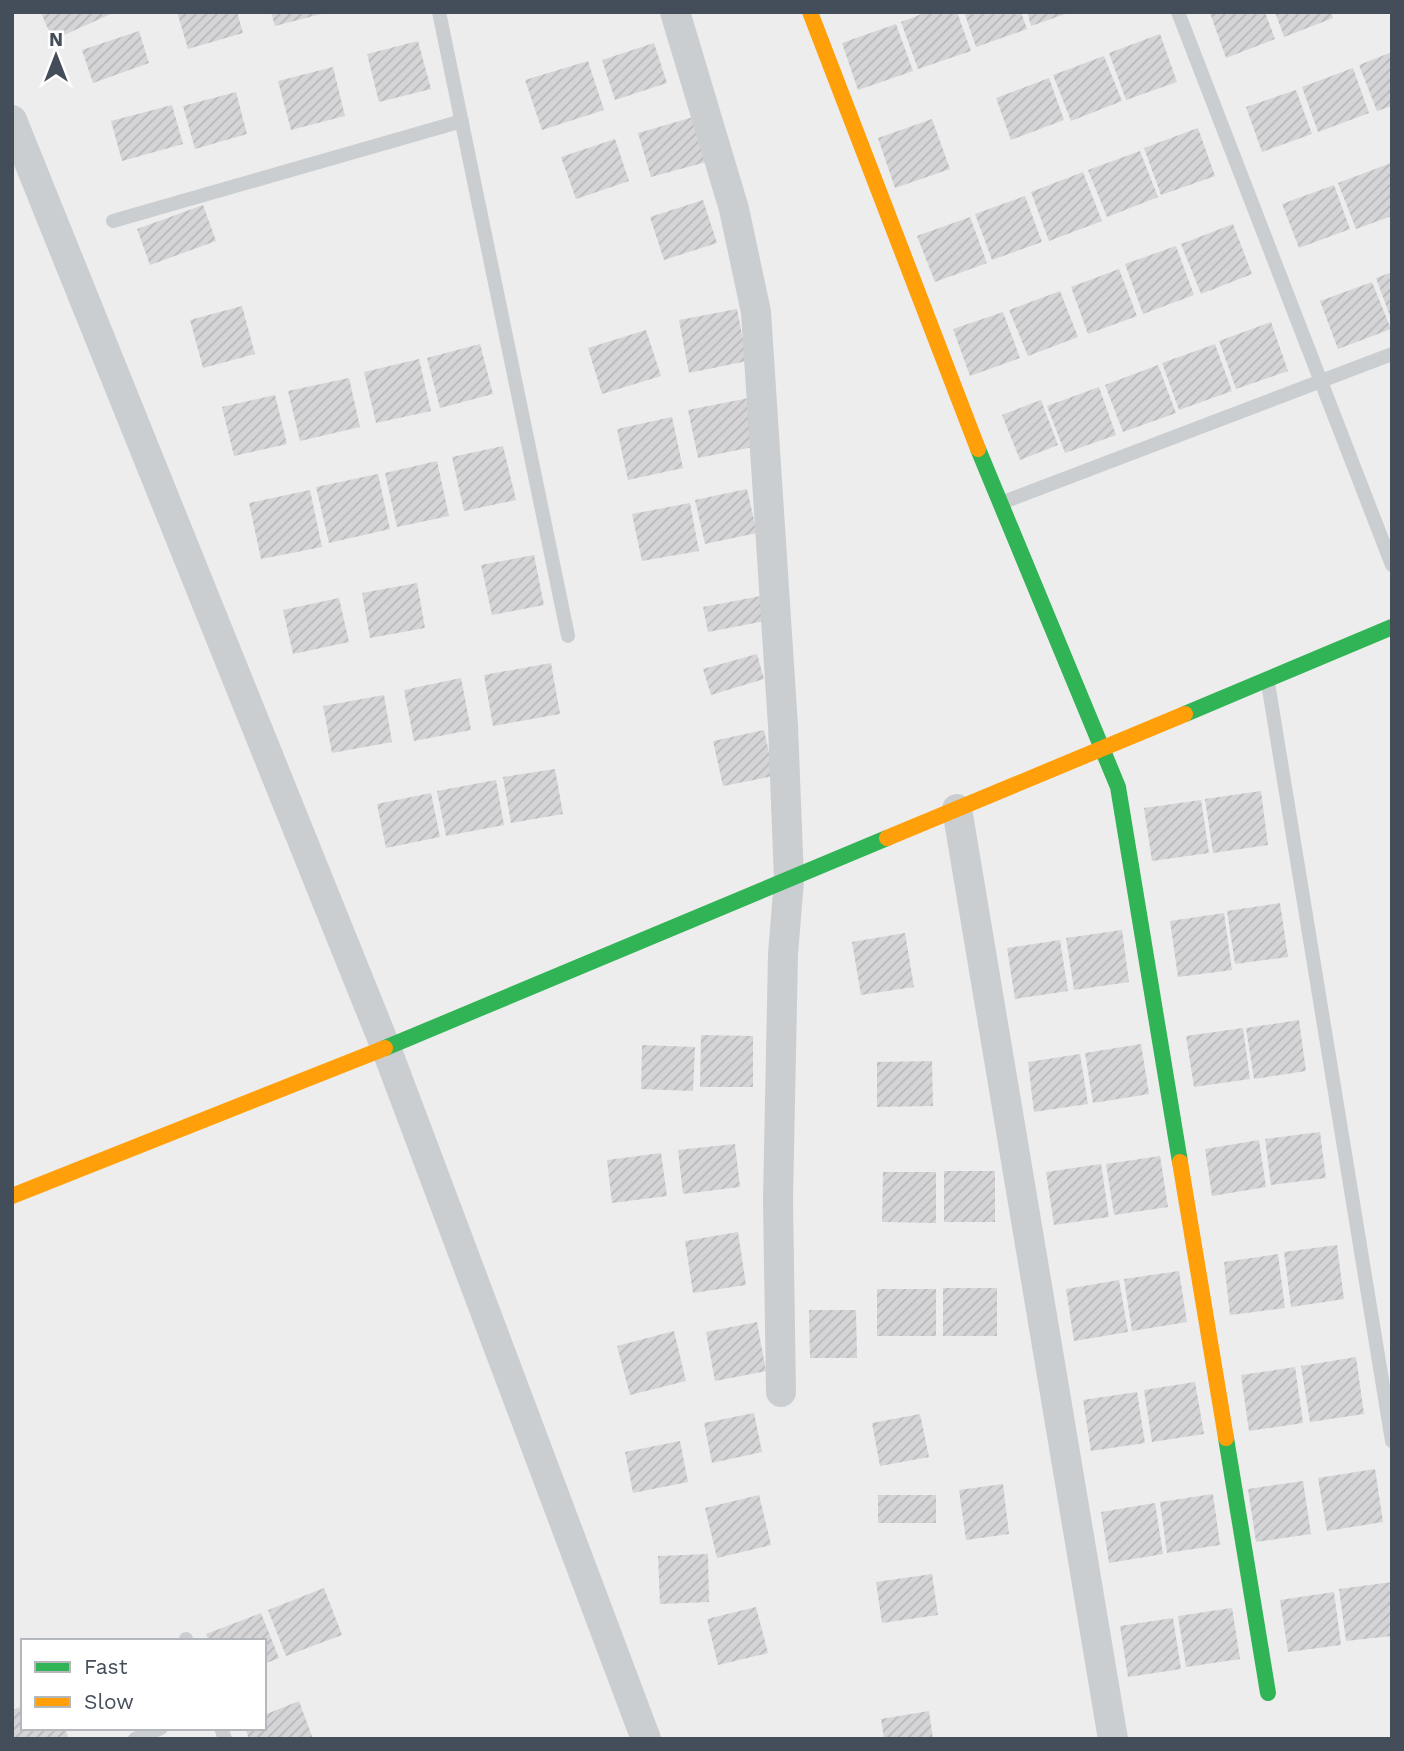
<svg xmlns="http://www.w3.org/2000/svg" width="1404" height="1751" viewBox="0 0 1404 1751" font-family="'Work Sans',sans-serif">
<defs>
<pattern id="building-hatch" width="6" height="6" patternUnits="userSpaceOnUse" patternTransform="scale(1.75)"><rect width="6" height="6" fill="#d5d5d7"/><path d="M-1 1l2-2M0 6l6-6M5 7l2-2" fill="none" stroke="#b8b8bb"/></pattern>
</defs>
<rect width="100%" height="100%" fill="#eeeded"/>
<path fill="url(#building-hatch)" d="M44,12H115L53,40L41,13Z
M177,12H237L243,33L188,49Z
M271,12H325V13L275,26Z
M927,12H957L971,51L918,69L901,22Z
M964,12H1021L1027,29L976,47Z
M1027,12H1068V13L1031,26Z
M1265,12L1275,39L1226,58L1210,13Z
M1275,12H1331L1333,18L1284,37Z
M896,24L913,71L858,90L842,43Z
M139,31L149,63L93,83L82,50Z
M1160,34L1177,82L1126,100L1109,53Z
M418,41L431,89L379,102L367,54Z
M654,43L667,83L615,100L602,60Z
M1392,52V106L1377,111L1359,65Z
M1104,56L1122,101L1071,121L1053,75Z
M588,61L604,110L542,130L525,80Z
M333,67L345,116L291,130L278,81Z
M1353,68L1369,113L1318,132L1302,87Z
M1049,78L1064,120L1011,140L996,98Z
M1296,90L1312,134L1262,152L1246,107Z
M236,92L247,134L195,149L183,106Z
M172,105L183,144L122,161L111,121Z
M697,116L710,161L651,177L638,133Z
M932,119L950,169L895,188L878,138Z
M1198,128L1215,176L1161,195L1144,148Z
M615,139L629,181L576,199L561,157Z
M1140,151L1158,197L1107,217L1088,170Z
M1391,163L1392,216L1356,229L1338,183Z
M1083,172L1102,221L1049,241L1031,192Z
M1334,185L1350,229L1299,248L1282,204Z
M1025,196L1042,242L992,260L975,214Z
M703,200L717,243L664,260L650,217Z
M203,205L216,241L150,265L137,229Z
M970,217L987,263L935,282L917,236Z
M1233,224L1252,274L1201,294L1181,244Z
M1176,246L1194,295L1143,314L1125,264Z
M1119,269L1137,316L1088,334L1071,287Z
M1392,272V319H1391L1376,278Z
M1372,282L1391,329L1338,349L1320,301Z
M1060,291L1078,337L1028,356L1009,310Z
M242,306L255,354L203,368L190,320Z
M737,309L747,361L689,373L679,320Z
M1003,312L1020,358L970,376L953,329Z
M1271,322L1288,371L1236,389L1219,341Z
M646,330L661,376L602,394L588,348Z
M480,344L493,394L440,408L427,358Z
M1215,344L1232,391L1179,410L1162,363Z
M419,359L431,411L376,423L364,372Z
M1158,365L1176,413L1123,432L1105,385Z
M349,378L360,427L300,441L288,391Z
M1099,387L1116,435L1065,453L1047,406Z
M275,395L287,444L234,456L222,407Z
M749,398L758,446L698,458L688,410Z
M1041,400L1058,445L1020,460L1002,415Z
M672,417L683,468L628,480L617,429Z
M503,446L516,500L464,511L452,457Z
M437,461L449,516L397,527L385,473Z
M378,474L390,529L329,543L316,487Z
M747,489L757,533L705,544L695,500Z
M310,490L322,547L261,559L249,503Z
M690,503L699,551L642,561L632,514Z
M534,555L544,605L492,615L481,565Z
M417,583L425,628L370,638L362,593Z
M761,596L765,621L708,632L703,607Z
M339,598L349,642L293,654L283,610Z
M757,654L764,679L711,695L703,669Z
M551,663L560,714L493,726L484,675Z
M461,678L471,730L414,741L404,690Z
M384,695L392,742L332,753L323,706Z
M764,730L774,776L723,786L713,741Z
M555,769L563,814L511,823L503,777Z
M496,780L504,825L446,836L437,791Z
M1261,791L1268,845L1213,853L1205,799Z
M431,793L440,837L386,848L377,804Z
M1201,800L1209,853L1152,861L1144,808Z
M1280,903L1288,957L1235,964L1227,911Z
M1224,913L1232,970L1178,977L1170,921Z
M1122,930L1129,982L1074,990L1066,938Z
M905,933L914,987L861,995L852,942Z
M1060,940L1068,991L1015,999L1007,948Z
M1299,1020L1306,1071L1254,1079L1246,1028Z
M1243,1028L1250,1079L1194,1087L1186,1036Z
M701,1035L753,1036V1087H700Z
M1141,1044L1149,1094L1093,1103L1085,1053Z
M642,1045L695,1047L693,1091L641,1089Z
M1080,1054L1088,1104L1034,1112L1028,1062Z
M932,1061L933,1106L877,1107V1062Z
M1320,1132L1326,1178L1271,1185L1265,1139Z
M1259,1140L1266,1187L1212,1196L1205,1149Z
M735,1144L740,1187L683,1194L678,1150Z
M661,1153L667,1196L612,1203L607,1160Z
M1160,1156L1168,1207L1114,1215L1106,1164Z
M1101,1164L1109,1217L1054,1225L1046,1172Z
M944,1171H995V1222H944Z
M883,1172H936V1223L882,1222Z
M738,1232L746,1285L693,1293L685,1241Z
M1337,1245L1344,1299L1291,1307L1284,1252Z
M1278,1254L1285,1308L1230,1315L1224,1262Z
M1179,1271L1187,1322L1132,1331L1124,1279Z
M1119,1280L1128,1332L1074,1341L1066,1289Z
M943,1288H997V1336H943Z
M877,1289H936V1336H877Z
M809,1310H856L857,1358H810Z
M757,1322L766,1371L715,1381L706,1332Z
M674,1331L686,1381L630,1395L617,1346Z
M1356,1357L1364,1414L1310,1422L1301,1366Z
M1295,1367L1303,1423L1249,1431L1241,1375Z
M1195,1382L1204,1434L1152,1442L1144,1390Z
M1137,1392L1145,1443L1091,1451L1083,1400Z
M754,1413L762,1452L712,1463L704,1423Z
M920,1414L929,1457L880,1466L872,1423Z
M680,1441L688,1482L633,1493L625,1452Z
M1375,1469L1383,1522L1327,1531L1318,1478Z
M1303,1481L1311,1534L1256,1542L1248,1489Z
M1003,1484L1009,1534L966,1540L959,1490Z
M1213,1494L1220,1545L1167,1553L1160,1502Z
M759,1495L771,1545L717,1558L705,1508Z
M878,1495H936V1523H878Z
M1155,1503L1163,1554L1109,1563L1101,1512Z
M708,1554L709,1602L660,1604L658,1556Z
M932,1574L938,1615L882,1623L876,1582Z
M1392,1582V1636L1346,1641L1339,1589Z
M324,1588L342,1635L286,1656L268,1610Z
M1334,1592L1341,1645L1288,1652L1280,1600Z
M756,1607L768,1653L718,1665L707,1619Z
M1232,1608L1240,1659L1186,1667L1178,1616Z
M261,1613L279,1658L264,1664V1641H209L206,1634Z
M1173,1618L1181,1669L1128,1677L1120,1626Z
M299,1701L313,1739H249L245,1728H264V1715Z
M23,1706V1728H65L69,1739H12V1710Z
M929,1711L933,1739H884L881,1719Z"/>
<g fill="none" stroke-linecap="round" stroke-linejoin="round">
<path stroke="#caced1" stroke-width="14" d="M439,12L568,636
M1178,12L1392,565
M113,221L462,121
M1001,503L1392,354
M1268,683L1392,1441
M186,1639V1641
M221,1728L225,1739
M135,1739L161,1728"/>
<path stroke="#caced1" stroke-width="30" d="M675,12L734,209L756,312L783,726L789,880L783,954L778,1200L781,1392
M12,120L386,1048L646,1739
M957,809L1113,1739"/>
<path stroke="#30b455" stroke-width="16" d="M978,449L1118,787L1180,1162
M1185,714L1392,627
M385,1048L887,838
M1226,1438L1268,1693"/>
<path stroke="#ff9f0a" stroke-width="16" d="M810,12L978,449
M887,838L1185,714
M1180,1162L1226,1438
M12,1196L385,1048"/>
</g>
<rect width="1404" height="1751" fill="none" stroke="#444e5a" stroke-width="28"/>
<rect x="21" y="1639" width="245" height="91" fill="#ffffff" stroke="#b4b8bd" stroke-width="2"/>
<rect x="35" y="1662" width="35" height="10" fill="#30b455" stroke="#b4b8bd" stroke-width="2"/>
<text x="84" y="1674" font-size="21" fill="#444e5a">Fast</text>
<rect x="35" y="1697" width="35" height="10" fill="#ff9f0a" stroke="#b4b8bd" stroke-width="2"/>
<text x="84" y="1709" font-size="21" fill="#444e5a">Slow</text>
<g transform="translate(56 56)" stroke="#ffffff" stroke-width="5" paint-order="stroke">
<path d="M0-5L12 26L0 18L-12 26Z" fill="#444e5a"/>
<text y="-10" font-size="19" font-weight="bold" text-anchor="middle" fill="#444e5a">N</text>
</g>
</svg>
